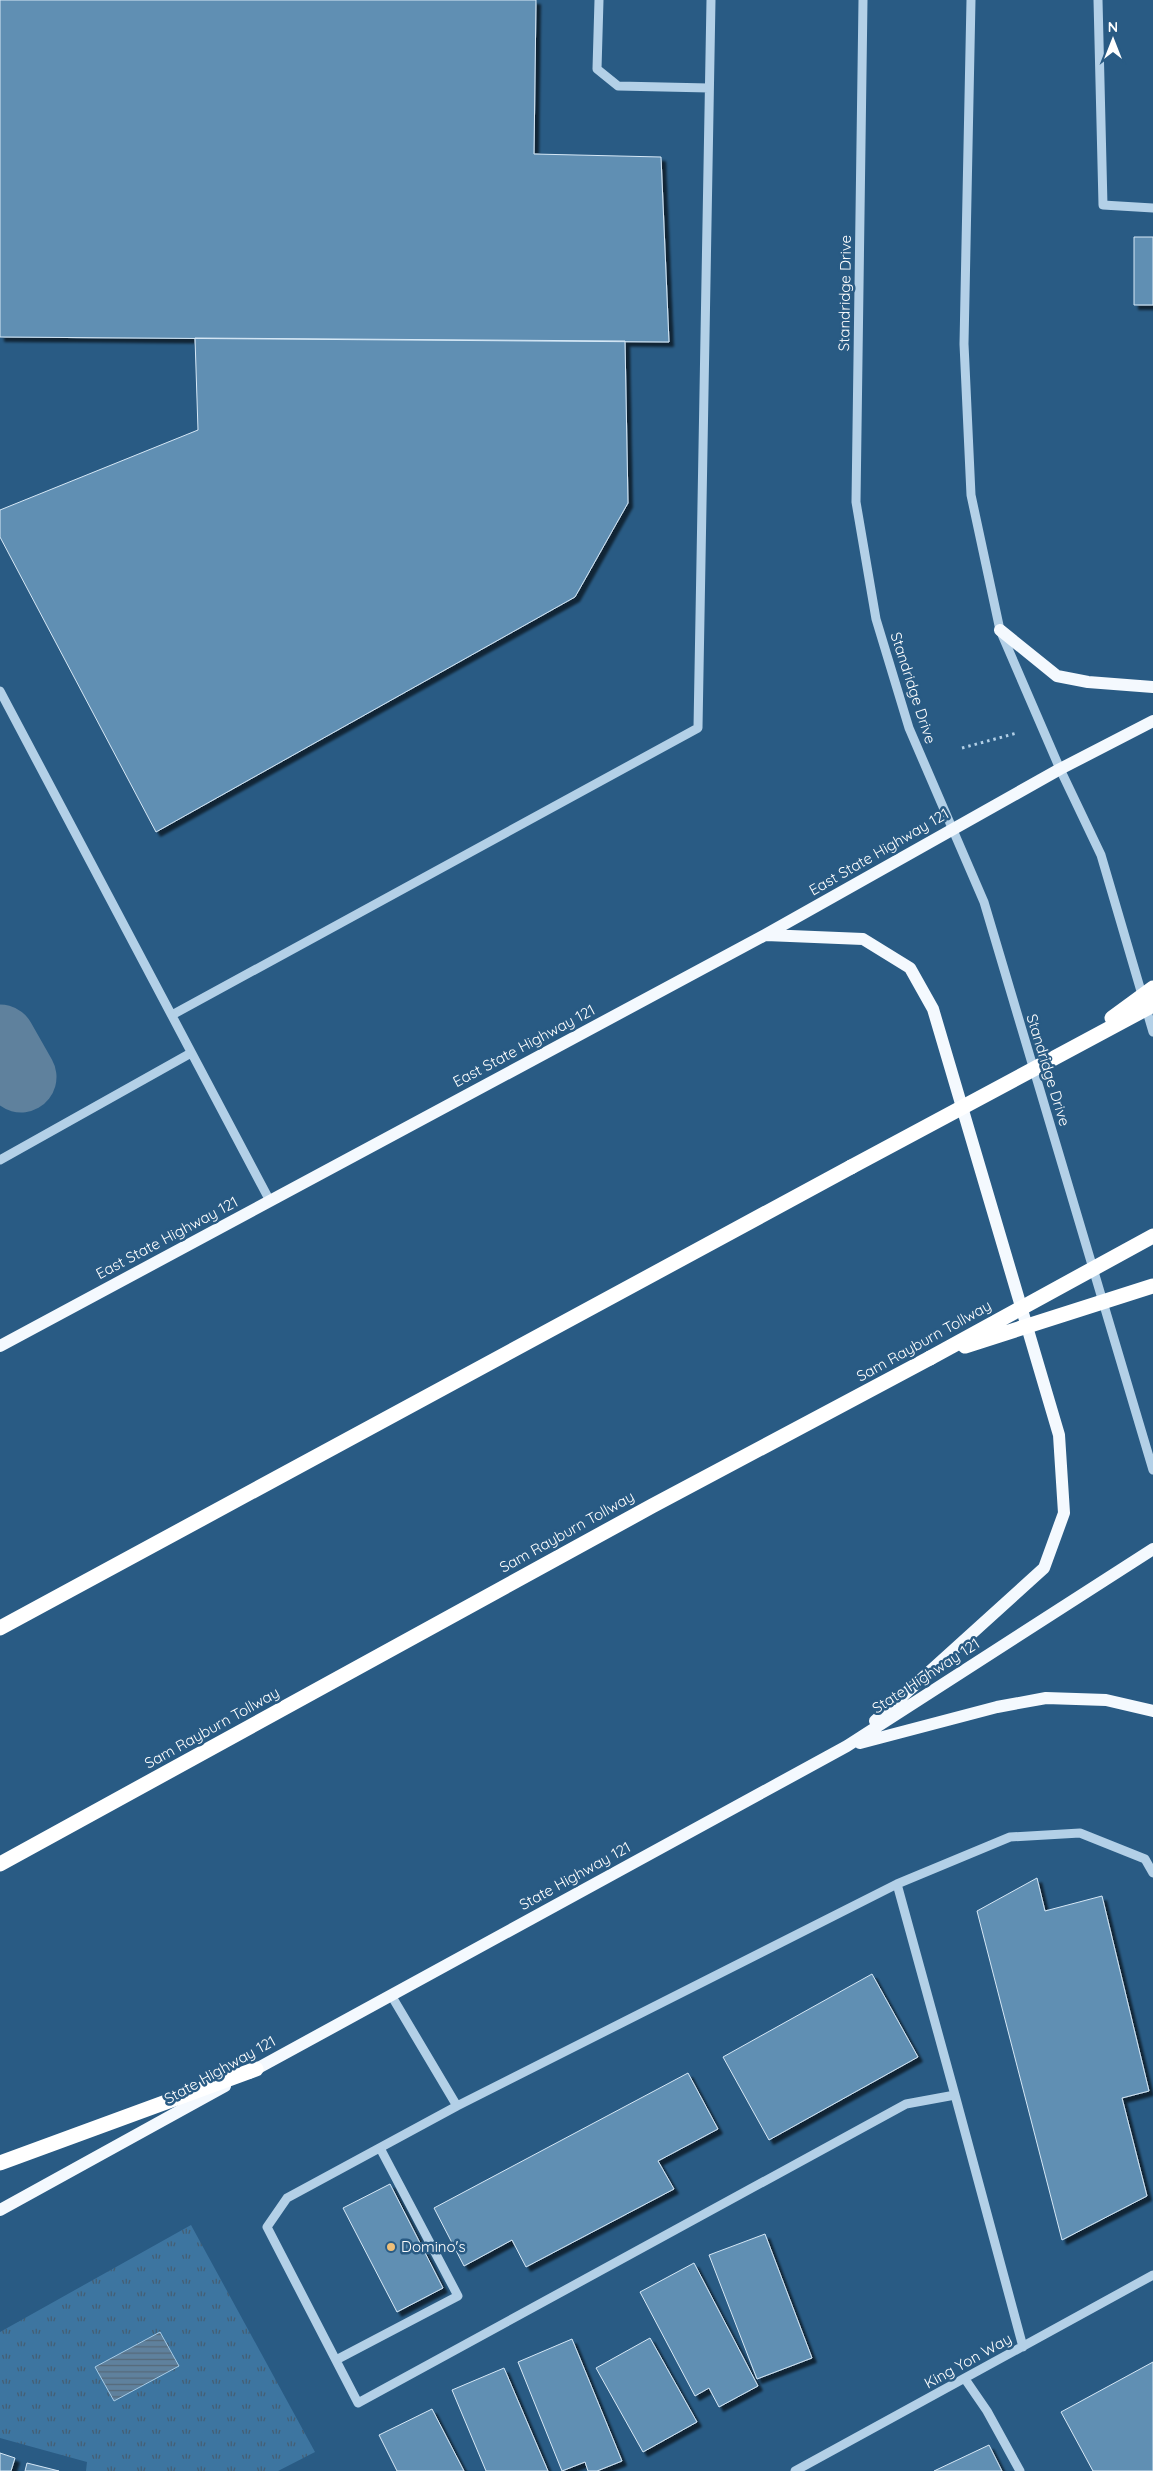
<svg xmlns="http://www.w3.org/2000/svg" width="1153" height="2471" viewBox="0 0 1153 2471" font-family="Quicksand,sans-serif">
<defs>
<pattern id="grass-tufts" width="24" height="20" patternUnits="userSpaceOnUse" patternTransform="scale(1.25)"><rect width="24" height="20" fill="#3d75a0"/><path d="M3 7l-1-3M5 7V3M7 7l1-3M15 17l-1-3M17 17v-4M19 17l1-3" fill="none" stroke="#455e72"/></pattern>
<pattern id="water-rules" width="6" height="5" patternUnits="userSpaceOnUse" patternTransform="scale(1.25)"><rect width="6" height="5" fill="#5f819d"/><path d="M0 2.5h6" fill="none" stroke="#566979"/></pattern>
<filter id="shadow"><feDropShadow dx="4.5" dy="4.5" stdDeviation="1" flood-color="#0009"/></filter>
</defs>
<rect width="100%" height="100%" fill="#295b84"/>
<path fill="url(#grass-tufts)" d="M191,2225L315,2452L278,2471H86L87,2462L0,2438V2332Z"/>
<path fill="url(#water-rules)" stroke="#a7cce7" d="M160,2332L179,2366L114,2401L95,2367Z"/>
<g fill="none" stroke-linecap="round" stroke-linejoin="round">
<path stroke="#5f819d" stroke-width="71" d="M0,1040L21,1077"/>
</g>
<path fill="#618fb3" stroke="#d6e8f6" filter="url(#shadow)" d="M0,0H536L534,154L661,157L669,342L0,337Z
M1134,237H1153V305H1134Z
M195,338L625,341L628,503L575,597L156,832L0,537V510L198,430Z
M1037,1878L1045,1911L1102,1896L1149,2091L1122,2098L1147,2196L1062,2240L977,1911Z
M872,1974L918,2057L769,2140L723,2057Z
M688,2073L718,2129L658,2161L674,2189L526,2267L512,2240L464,2266L434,2208Z
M390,2184L443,2288L397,2312L343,2208Z
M765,2234L812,2358L757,2379L709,2255Z
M694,2263L758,2386L719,2407L709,2388L695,2396L640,2292Z
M650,2338L697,2422L643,2452L596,2368Z
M572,2339L622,2461L597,2471H588L585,2462L562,2471L518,2362Z
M1153,2362V2471H1093L1061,2412Z
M504,2368L548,2471H486L452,2390Z
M432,2409L464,2471H397L379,2435Z
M989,2445L1002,2471H934Z
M0,2453L15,2458L11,2471H0Z
M27,2463L59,2471H25Z"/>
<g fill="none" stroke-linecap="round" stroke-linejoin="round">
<path stroke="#b3d0e7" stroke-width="3" stroke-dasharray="2.5 4" stroke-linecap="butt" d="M962,748L1017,733"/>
<path stroke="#b3d0e7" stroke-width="9" d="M599,0L597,69L618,86L709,88
M863,0L856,502L876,619L909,728L984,902L1153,1470
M971,0L964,344L971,495L1000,630L1060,769L1101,855L1153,1032
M1098,0L1103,205L1153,208
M0,691L270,1201
M172,1015L698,728L711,0
M0,1160L191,1053
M897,1884L1010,1837L1080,1833L1145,1859L1153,1873
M391,1995L457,2106L287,2198L267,2227L358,2403L906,2104L955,2095L1023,2347
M457,2106L897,1884L955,2095
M336,2360L458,2296L380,2148
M965,2379L987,2411L1020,2471
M795,2471L1153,2275"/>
<path stroke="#f4f9fe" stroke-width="12" d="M1000,630L1057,676L1088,682L1153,687
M766,935L863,939L910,968L933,1009L1059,1435L1064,1513L1044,1568L875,1721
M0,1346L765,935L1060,769L1153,721
M860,1743L997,1707L1046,1698L1106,1700L1153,1711
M249,2073L847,1746L1153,1549
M0,2210L225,2086"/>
<path stroke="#fff" stroke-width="15" d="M0,1628L851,1167
M0,1864L652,1506L930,1358
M0,2163L256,2069"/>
<path stroke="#fff" stroke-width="15" d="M1112,1018L1153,988
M851,1167L1153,1005
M965,1346L1153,1286
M930,1358L1153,1236"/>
</g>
<circle fill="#eebf79" stroke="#295b84" stroke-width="2" cx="391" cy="2247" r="5"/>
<g text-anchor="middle" stroke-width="5" stroke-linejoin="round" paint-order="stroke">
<g font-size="15" fill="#fff" stroke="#295b84">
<text transform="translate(845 293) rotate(-89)" y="5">Standridge Drive</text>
<text transform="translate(913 688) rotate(72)" y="5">Standridge Drive</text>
<text transform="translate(879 852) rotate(-30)" y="5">East State Highway 121</text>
<text transform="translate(524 1046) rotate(-28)" y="5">East State Highway 121</text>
<text transform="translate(1048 1070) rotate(73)" y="5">Standridge Drive</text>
<text transform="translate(167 1238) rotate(-28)" y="5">East State Highway 121</text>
<text transform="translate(924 1341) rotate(-29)" y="5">Sam Rayburn Tollway</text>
<text transform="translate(567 1532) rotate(-29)" y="5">Sam Rayburn Tollway</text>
<text transform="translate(926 1676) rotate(-33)" y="5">State Highway 121</text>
<text transform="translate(212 1728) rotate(-29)" y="5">Sam Rayburn Tollway</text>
<text transform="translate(575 1876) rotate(-29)" y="5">State Highway 121</text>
<text transform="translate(220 2070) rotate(-29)" y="5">State Highway 121</text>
<text transform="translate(968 2361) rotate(-29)" y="5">King Yon Way</text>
</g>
<g font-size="15" fill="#fff" stroke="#295b84" text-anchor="start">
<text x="401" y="2252">Domino's</text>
</g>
</g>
<g transform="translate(1113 40)" stroke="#295b84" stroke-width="4" paint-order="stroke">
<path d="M0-4L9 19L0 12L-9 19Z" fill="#ffffff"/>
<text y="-8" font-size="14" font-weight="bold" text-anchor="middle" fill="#ffffff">N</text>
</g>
</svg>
